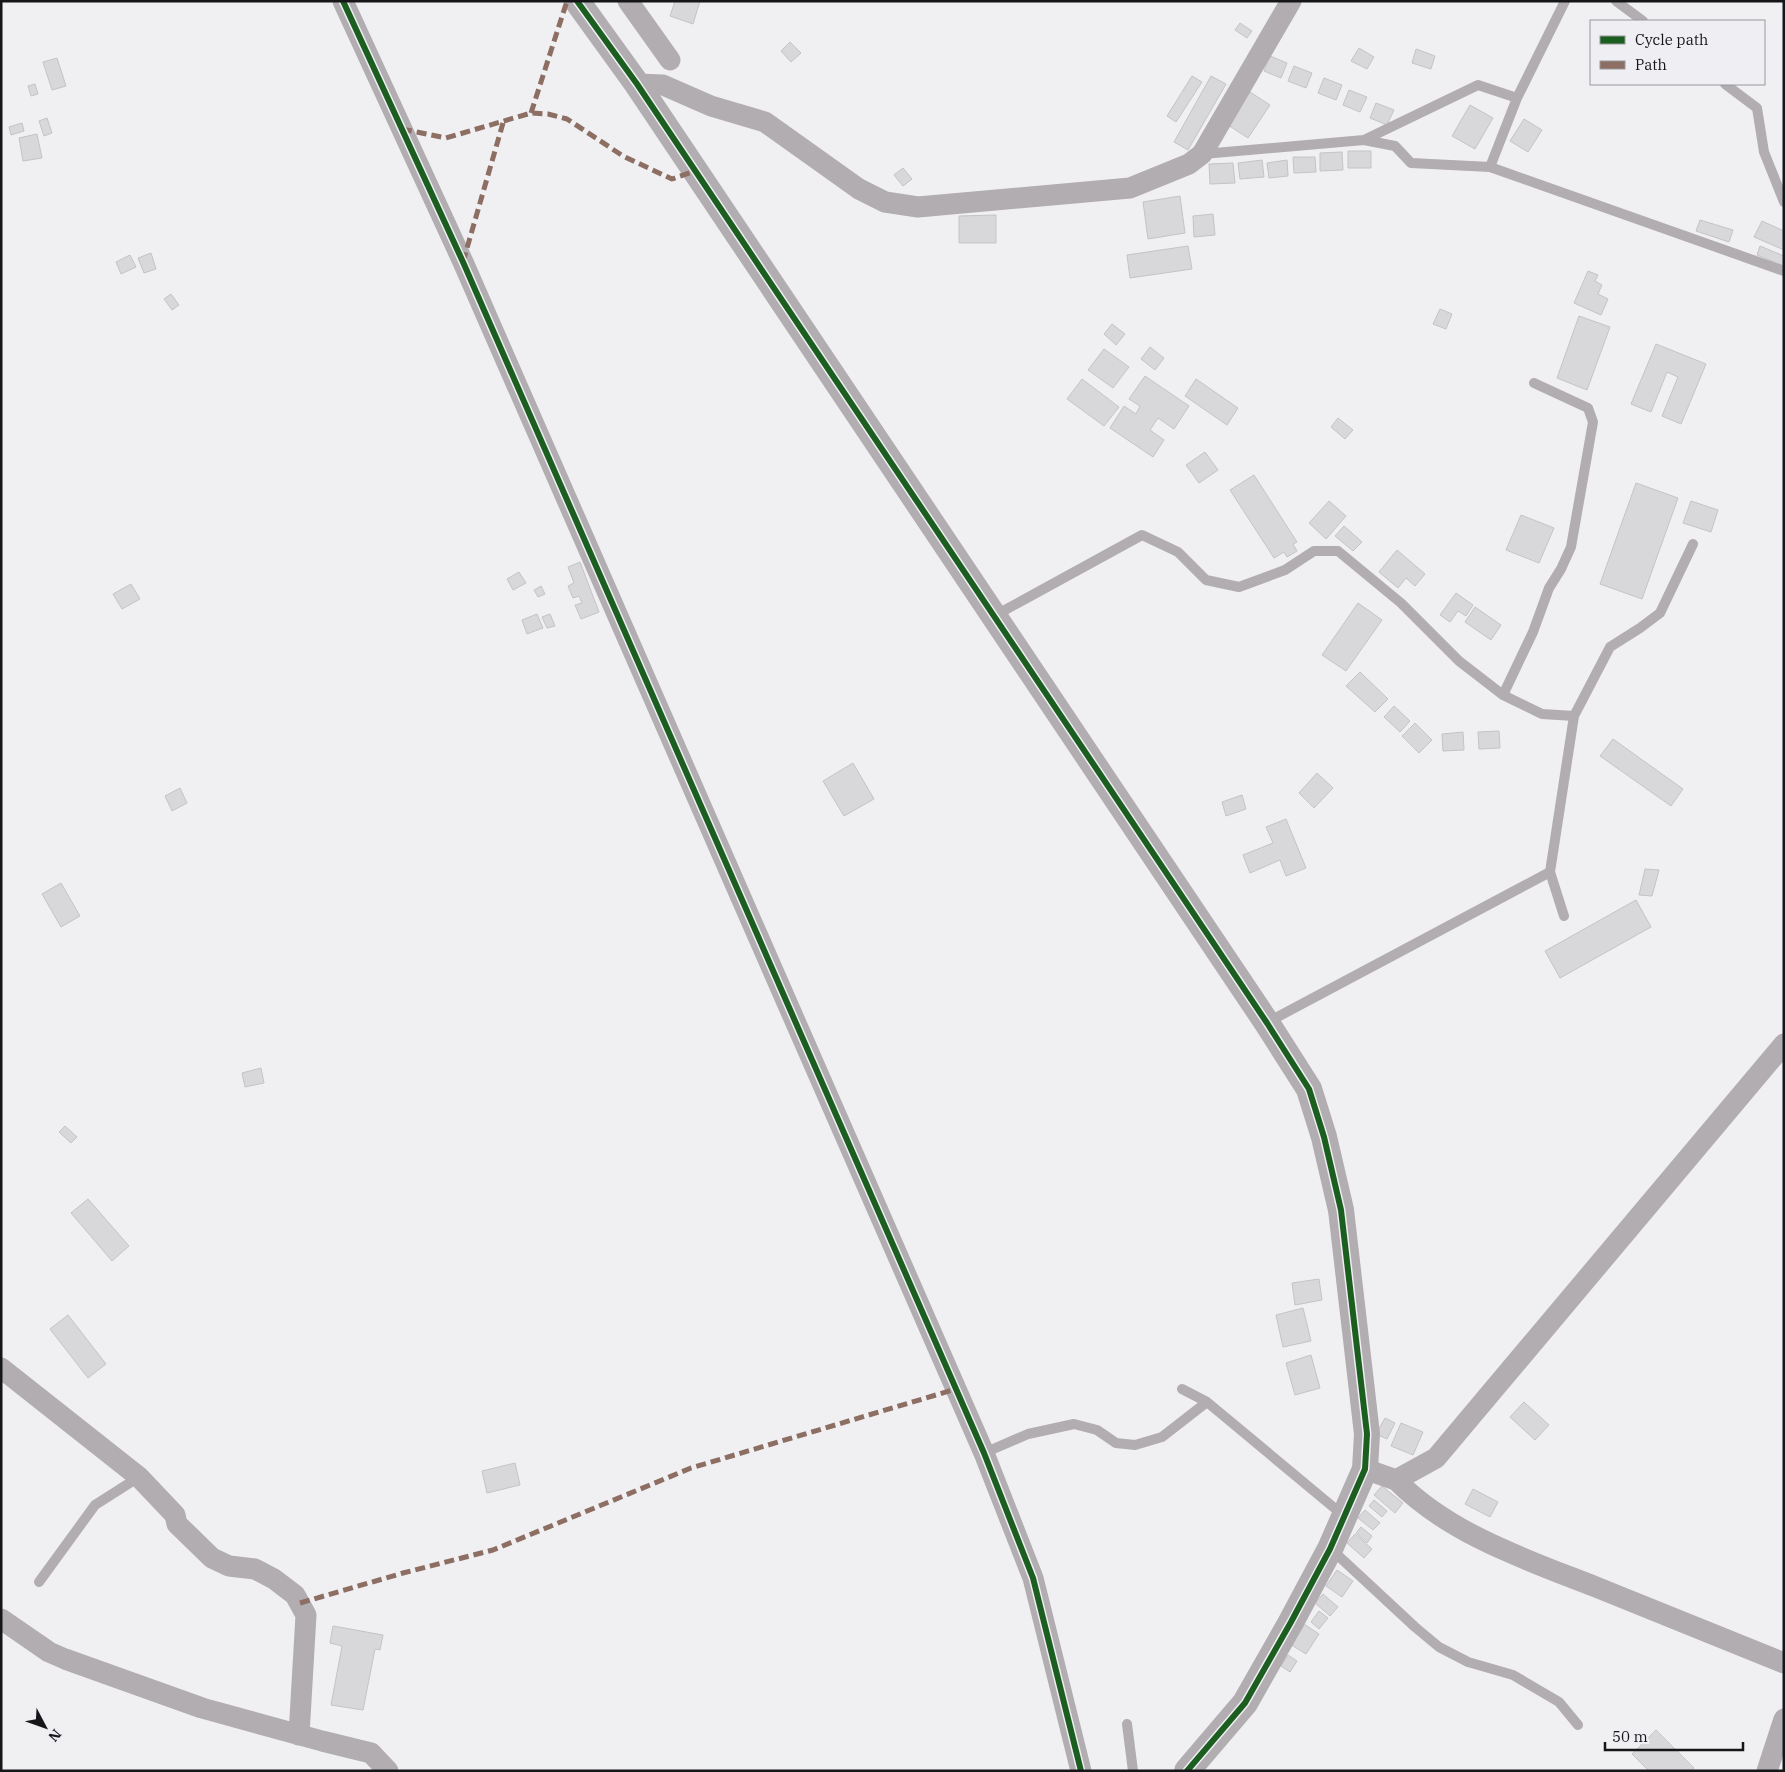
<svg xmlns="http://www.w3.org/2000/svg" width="1785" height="1772" viewBox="0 0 1785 1772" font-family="'IBM Plex Serif',serif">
<rect width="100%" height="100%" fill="#f0eff2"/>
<path fill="#d8d8db" stroke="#c3c4c6" d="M675,1H700L693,24L670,16Z
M1240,23L1252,31L1247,38L1235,30Z
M790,42L801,53L791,62L781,51Z
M1359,48L1374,57L1367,69L1351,61Z
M1416,49L1435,56L1431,69L1412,63Z
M1270,56L1287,63L1281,78L1264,71Z
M57,58L66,86L52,90L43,62Z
M1294,66L1312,73L1306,88L1288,81Z
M1192,76L1202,82L1176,122L1167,116Z
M1211,76L1226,84L1188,150L1174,142Z
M1324,78L1342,85L1336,100L1318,93Z
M35,84L38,94L31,96L28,86Z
M1349,90L1367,97L1360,112L1343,105Z
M1250,92L1270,105L1248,138L1228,125Z
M1376,103L1394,110L1387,125L1370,118Z
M1470,105L1493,118L1475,149L1452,136Z
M47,118L52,133L44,136L39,121Z
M1524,119L1542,130L1528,152L1510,141Z
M22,123L24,131L11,135L9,127Z
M37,134L42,158L23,161L19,138Z
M1348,151H1371V168H1348Z
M1342,152L1343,170L1320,171V153Z
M1293,157H1315L1316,172L1294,173Z
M1262,160L1264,177L1240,179L1238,163Z
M1287,160L1288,176L1269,178L1267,163Z
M1233,163L1235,183L1210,184L1209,164Z
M903,168L912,179L903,186L894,175Z
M1180,196L1185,233L1148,239L1143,202Z
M1213,214L1215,235L1194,237L1193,216Z
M996,215V243H959V216Z
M1700,220L1733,230L1729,242L1696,231Z
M1762,221L1784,231V250L1754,237Z
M1188,246L1192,269L1130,278L1127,255Z
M1760,246L1784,256V266L1757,255Z
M151,253L156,269L144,273L138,258Z
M130,255L136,267L121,274L116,262Z
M1588,271L1598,275L1595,281L1602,285L1598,294L1608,299L1601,315L1574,303Z
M171,294L179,305L172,310L164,299Z
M1440,309L1452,314L1446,329L1433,324Z
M1579,316L1610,327L1587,390L1557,378Z
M1112,324L1125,334L1116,345L1104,334Z
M1656,344L1706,364L1681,424L1662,416L1678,377L1667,372L1651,412L1631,404Z
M1150,347L1164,358L1155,370L1141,359Z
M1104,349L1129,367L1113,388L1088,370Z
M1145,376L1189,406L1174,429L1158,418L1150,430L1164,440L1153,457L1110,428L1124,406L1136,414L1140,406L1129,399Z
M1082,379L1119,407L1104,426L1067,399Z
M1196,379L1238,408L1227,425L1185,396Z
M1338,418L1353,430L1345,439L1331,427Z
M1205,452L1218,470L1199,483L1186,465Z
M1254,475L1297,542L1293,544L1297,551L1287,557L1284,552L1274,558L1230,490Z
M1636,483L1678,498L1642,599L1600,584Z
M1329,501L1346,516L1326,539L1309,523Z
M1691,501L1718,510L1711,532L1683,523Z
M1521,515L1554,528L1539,563L1506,550Z
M1344,526L1362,542L1353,551L1335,536Z
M1397,550L1425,574L1415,586L1406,578L1398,588L1379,572Z
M580,562L599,612L581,619L575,605L582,603L579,596L573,598L568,586L574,583L568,567Z
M519,572L526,583L513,590L507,579Z
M131,584L140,599L122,609L113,594Z
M541,586L545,594L538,597L534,590Z
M1456,593L1473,605L1466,616L1458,611L1450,622L1440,615Z
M1358,603L1382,620L1346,671L1322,655Z
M1475,607L1501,625L1491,640L1465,622Z
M537,614L543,628L527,634L522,620Z
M550,614L555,626L547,628L542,617Z
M1360,672L1388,699L1375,712L1346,686Z
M1394,706L1410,721L1400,732L1384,717Z
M1415,723L1432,740L1419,753L1402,736Z
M1499,731L1500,748L1479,749L1478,732Z
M1463,732L1464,750L1443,751L1442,734Z
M1613,739L1683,789L1671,806L1600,756Z
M853,763L874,799L844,816L823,781Z
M1317,773L1333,788L1314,808L1299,793Z
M180,788L187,803L172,811L165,796Z
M1242,795L1246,809L1226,816L1222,802Z
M1286,819L1306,868L1286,876L1280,860L1250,873L1243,855L1273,843L1266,827Z
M1645,869L1659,870L1652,896L1639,895Z
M61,883L80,916L61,927L42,894Z
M1636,900L1651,927L1560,978L1545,951Z
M261,1068L264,1083L245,1087L242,1073Z
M65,1126L77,1137L71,1143L59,1132Z
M88,1199L129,1246L112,1261L71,1213Z
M1319,1279L1322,1300L1295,1305L1292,1283Z
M1303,1308L1311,1341L1283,1347L1276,1315Z
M68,1315L106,1364L88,1378L50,1329Z
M1311,1355L1320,1388L1295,1395L1286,1363Z
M1524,1402L1549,1425L1535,1440L1510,1417Z
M1385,1418L1395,1423L1387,1439L1376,1434Z
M1401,1423L1423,1432L1413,1455L1391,1446Z
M515,1463L520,1485L487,1493L482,1471Z
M1382,1486L1403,1503L1395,1513L1374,1495Z
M1473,1489L1498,1502L1490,1517L1465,1504Z
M1374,1500L1387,1511L1382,1517L1369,1506Z
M1365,1510L1380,1523L1373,1530L1358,1518Z
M1361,1527L1372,1536L1367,1543L1356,1533Z
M1355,1534L1372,1549L1364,1558L1347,1543Z
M1337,1570L1353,1581L1342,1597L1326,1586Z
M1323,1594L1338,1607L1330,1616L1315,1603Z
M1319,1611L1328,1618L1319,1629L1311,1622Z
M1304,1624L1319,1634L1306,1654L1290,1644Z
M333,1626L383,1635L380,1650L375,1649L363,1710L331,1705L342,1646L330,1643Z
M1288,1655L1297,1661L1290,1672L1281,1666Z
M1656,1730L1694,1768L1692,1771H1649L1632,1754Z"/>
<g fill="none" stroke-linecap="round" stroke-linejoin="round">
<path stroke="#b1adb1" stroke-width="10" d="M1616,1L1643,21
M1725,84L1757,108L1764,152L1784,202
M1364,140L1478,85L1517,98
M1203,154L1364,140L1395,146L1411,163L1490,167L1784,271
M1490,167L1517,98L1565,1
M994,616L1142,535L1178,552L1206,580L1239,587L1285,570L1314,551H1338L1401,603L1459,661L1503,695L1542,714L1574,716
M1503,695L1533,632L1549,588L1561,569L1571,547L1593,422L1588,408L1534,383
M1564,916L1550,872L1574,716L1610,647L1640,628L1660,613L1693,544
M1268,1022L1550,872
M1182,1389L1207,1402L1344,1516
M984,1453L1028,1434L1074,1424L1097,1430L1116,1443L1135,1445L1162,1437L1207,1402
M1331,1549L1415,1627L1439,1647L1468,1662L1513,1675L1559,1702L1578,1725
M39,1582L95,1505L139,1477
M1127,1724L1133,1771"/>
<path stroke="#b1adb1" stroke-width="21" d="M343,1L463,262L984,1453L1033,1578L1081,1771
M628,1L670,60
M637,84L663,85L711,106L765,122L859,189L885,202L918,207L1130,188L1189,164L1202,154L1291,1
M1,1368L139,1477L175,1515L177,1524L212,1558L229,1566L255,1569L274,1579L295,1595L306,1615L299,1735
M1365,1469L1396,1480L1436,1458L1784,1044
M1396,1480C1449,1534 1527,1560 1596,1587C1659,1612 1721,1638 1784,1663
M1,1619L49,1652L65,1659L202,1708L322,1741L371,1753L388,1771
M1767,1771L1784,1719"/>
<path stroke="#b1adb1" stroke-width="26" d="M577,1L637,84L1267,1023L1309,1089L1324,1137L1341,1210L1367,1434L1365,1469L1330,1549L1291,1622L1245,1703L1187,1771"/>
<path stroke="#8d6e63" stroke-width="5" stroke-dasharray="10 5" stroke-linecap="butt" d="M531,113L567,1
M402,129L446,138L531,113L548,114L567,119L623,156L672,179L695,171
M463,262L503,123
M300,1603L403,1573L493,1550L691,1468L956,1389"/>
<g stroke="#efeef3" stroke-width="9">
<path id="cycleway" d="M343,1L463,262L984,1453L1033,1578L1081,1771
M577,1L637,84L1267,1023L1309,1089L1324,1137L1341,1210L1367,1434L1365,1469L1330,1549L1291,1622L1245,1703L1187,1771"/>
</g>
<use href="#cycleway" stroke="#1b5e20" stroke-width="6"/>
</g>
<rect width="1785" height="1772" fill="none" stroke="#161618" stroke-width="5"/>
<rect x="1590" y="20" width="175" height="65" fill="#efeef3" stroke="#98989b"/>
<rect x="1600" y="36" width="25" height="8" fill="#1b5e20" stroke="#98989b"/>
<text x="1635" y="45" font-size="15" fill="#161618">Cycle path</text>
<rect x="1600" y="61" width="25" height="8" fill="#8d6e63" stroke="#98989b"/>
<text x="1635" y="70" font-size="15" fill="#161618">Path</text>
<g transform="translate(45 1727) rotate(131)" stroke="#efeef3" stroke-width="4" paint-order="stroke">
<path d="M0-4L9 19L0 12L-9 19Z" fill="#161618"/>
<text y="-8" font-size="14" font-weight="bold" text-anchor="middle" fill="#161618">N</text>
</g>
<path d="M1605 1742v8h138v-8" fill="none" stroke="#161618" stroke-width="2.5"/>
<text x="1612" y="1742" font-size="15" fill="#161618" stroke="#efeef3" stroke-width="4" paint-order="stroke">50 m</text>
</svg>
